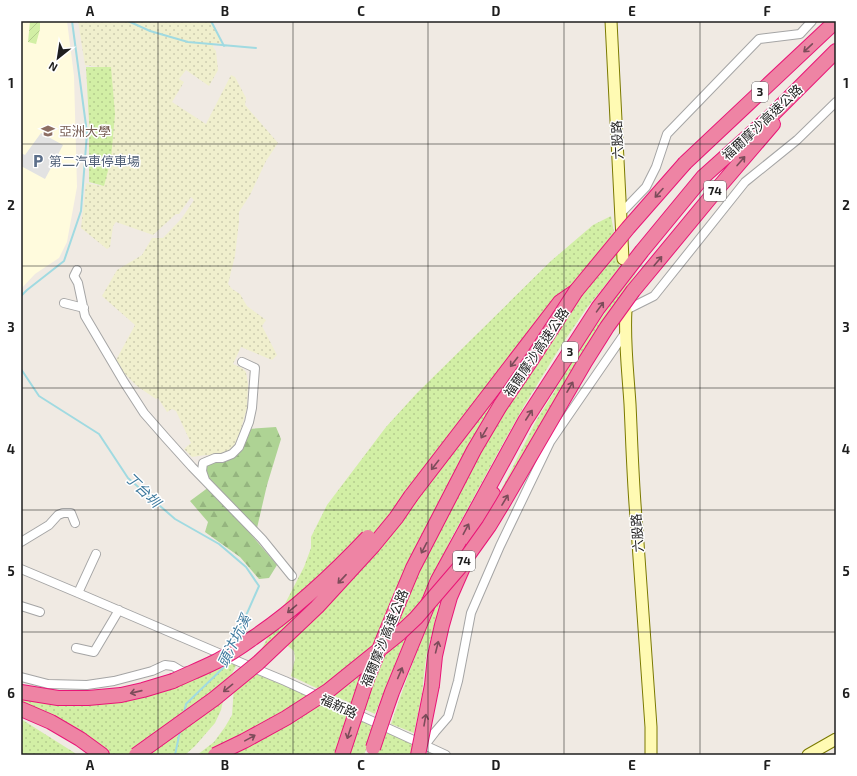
<svg xmlns="http://www.w3.org/2000/svg" width="857" height="776" viewBox="0 0 857 776" font-family="'Exo 2','Noto Sans TC',sans-serif">
<defs>
<pattern id="farmland-dots" width="8" height="8" patternUnits="userSpaceOnUse"><rect width="8" height="8" fill="#f0efcd"/><path d="M2 2h.1M6 6h.1" fill="none" stroke="#cdccb0" stroke-width="1.8" stroke-linecap="round"/></pattern>
<pattern id="grass-dots" width="8" height="8" patternUnits="userSpaceOnUse"><rect width="8" height="8" fill="#d2efa5"/><path d="M2 2h.1M6 6h.1" fill="none" stroke="#b4cc8e" stroke-width="1.8" stroke-linecap="round"/></pattern>
<pattern id="forest-firs" width="22" height="20" patternUnits="userSpaceOnUse"><rect width="22" height="20" fill="#aed394"/><path d="M5 1l3.5 6h-7zM16 11l3.5 6h-7z" fill="#95b57f"/></pattern>
<pattern id="garden-furrows" width="10" height="10" patternUnits="userSpaceOnUse"><rect width="10" height="10" fill="#d2efa5"/><path d="M-1 1l2-2M0 10L10 0M9 11l2-2" fill="none" stroke="#b4cc8e"/></pattern>
</defs>
<rect width="100%" height="100%" fill="#f0eae3"/>
<path fill="#fffbdd" d="M21,21H67L74,76L77,187L67,242L59,258L35,274L21,289Z"/>
<path fill="url(#farmland-dots)" d="M78,21H210L221,41V44L213,43V47L216,51L218,70L209,86L186,70L179,79L184,82L172,102L206,124L231,75L235,77L246,98L245,105L278,143L266,161L250,195L239,212V221L235,256L228,284L232,289L240,294L247,306L266,320L262,326L277,355L272,360L241,347L233,364L242,368L246,372L248,384L247,408L240,432L234,446L230,450L225,454L220,455H206L192,457L184,449L191,443L176,411L172,409L167,412L158,398L156,399L137,386L125,374L123,376L115,362L135,325L102,296L117,270L142,255L152,238H163L182,218L194,200L191,197L179,214H176L153,235L116,222L113,226L110,247L107,249L81,228L86,183L101,186L107,155V68L85,65Z"/>
<path fill="url(#grass-dots)" d="M86,67H111L115,114L111,159L104,186L89,182V121Z
M611,216L618,255L619,268L586,309L561,346L524,406L501,447L452,537L434,574L400,652L375,714C347,701 319,690 291,676L295,659L294,651L278,638L257,658L304,567L311,548V537L327,505L386,427L417,393L551,261L593,225Z
M638,270L589,347L500,500L499,494L537,419L553,394L575,355L617,296Z
M441,596L426,657L422,693L414,733L391,724C406,680 421,638 441,596Z
M223,660L237,664L227,683L221,710L215,723L195,746L185,755H113L21,704V696L84,701Z
M242,668L270,680L298,691L329,706L369,722L414,745L412,755H375L379,745L369,742L364,755H197L214,742L225,727L232,715L234,687Z
M21,719L78,755H21Z"/>
<path fill="url(#forest-firs)" d="M276,427L281,439L267,485L257,528L208,480L204,470L208,463L227,461L237,456L248,429Z
M209,487L226,505L277,565L269,578L259,579L240,557L205,532L208,522L190,501Z"/>
<path fill="url(#garden-furrows)" d="M30,21H40V29L36,44L28,42Z"/>
<path fill="#e2e2e2" d="M41,133L63,145L45,179L21,166V153L25,155Z"/>
<g fill="none" stroke-linecap="round" stroke-linejoin="round">
<path stroke="#a0dae1" stroke-width="2" d="M128,21L150,31L188,42L256,48
M211,21L224,46
M21,296L27,290L64,261L81,211L87,133L72,21
M21,369L39,396L99,434L128,478L175,519L219,544L246,567L259,586L234,643
M184,713L186,704L225,666L226,662
M175,755L180,731"/>
<g stroke="#a5a5a5" stroke-width="10">
<path id="street" d="M622,212L646,187L656,167L667,134L759,39L800,34L812,21
M77,270L74,276L78,283L85,316L124,382L144,413L165,437L192,467L228,504L262,539L292,576
M64,303L84,308
M626,310L654,296L745,182L797,140L836,102
M205,480L202,471L203,463L215,458H222L232,454L239,447L249,422L252,408L255,368L242,362
M21,542L49,525L58,515L63,513H71L75,523
M21,569L78,593L249,666L285,681L446,755
M78,593L96,554
M21,606L40,612
M76,648L94,652L119,610
M21,677L48,684L87,685L114,681L152,671L165,665L173,666L183,672L189,671
M425,745L435,732L448,717L458,681L471,613L500,546L550,442L625,333"/>
</g>
<g stroke="#7a7900" stroke-width="13">
<path id="secondary" d="M611,21L623,259
M626,310C624,341 628,373 630,404C632,446 633,487 637,529L651,727V755
M808,755L836,739"/>
</g>
<g stroke="#e91577" stroke-width="16">
<path id="highway" d="M685,163L836,21
M633,291L719,187L773,124
M411,496L560,302L576,291
M473,544L491,502L493,494
M432,685L435,656L442,625L450,597L464,565
M21,692L58,698H88L121,695L143,690L173,681
M21,709L51,722L80,739L102,755
M386,709L392,692L438,580L525,421L598,308L642,251L703,177L771,116L836,51"/>
</g>
<use href="#street" stroke="#fff" stroke-width="8"/>
<use href="#secondary" stroke="#fffab3" stroke-width="11"/>
<use href="#highway" stroke="#ee84a4" stroke-width="14"/>
<g stroke="#e91577" stroke-width="16" stroke-linecap="butt">
<path id="highway-bridge" d="M173,681C188,674 203,668 217,661C230,654 242,646 253,638C296,609 333,574 368,537
M373,748L386,709
M136,755L214,699L258,663L317,607L373,546L396,518L411,496
M215,755L244,741L286,718L328,691L400,633L416,618L459,568L489,526L503,503L585,362L607,327L633,291
M342,755L367,679L397,606L413,568L474,450L500,406L532,359L576,291L628,228L685,163
M418,755L432,685"/>
</g>
<use href="#highway-bridge" stroke="#ee84a4" stroke-width="14"/>
</g>
<defs><path id="oneway-shaft" d="M-6 0H5M1.5-3L5.5 0L1.5 3" fill="none" stroke-width="1.6" stroke-linecap="round" stroke-linejoin="round"/></defs>
<g stroke="#7c4c5a">
<use href="#oneway-shaft" transform="translate(808 48) rotate(137)"/>
<use href="#oneway-shaft" transform="translate(741 161) rotate(-49)"/>
<use href="#oneway-shaft" transform="translate(659 193) rotate(132)"/>
<use href="#oneway-shaft" transform="translate(658 261) rotate(-50)"/>
<use href="#oneway-shaft" transform="translate(600 307) rotate(-54)"/>
<use href="#oneway-shaft" transform="translate(514 362) rotate(128)"/>
<use href="#oneway-shaft" transform="translate(570 387) rotate(-60)"/>
<use href="#oneway-shaft" transform="translate(529 415) rotate(-57)"/>
<use href="#oneway-shaft" transform="translate(484 433) rotate(120)"/>
<use href="#oneway-shaft" transform="translate(435 465) rotate(128)"/>
<use href="#oneway-shaft" transform="translate(505 500) rotate(-59)"/>
<use href="#oneway-shaft" transform="translate(466 529) rotate(-62)"/>
<use href="#oneway-shaft" transform="translate(424 548) rotate(117)"/>
<use href="#oneway-shaft" transform="translate(342 579) rotate(133)"/>
<use href="#oneway-shaft" transform="translate(292 609) rotate(140)"/>
<use href="#oneway-shaft" transform="translate(437 647) rotate(-76)"/>
<use href="#oneway-shaft" transform="translate(400 673) rotate(-67)"/>
<use href="#oneway-shaft" transform="translate(228 688) rotate(141)"/>
<use href="#oneway-shaft" transform="translate(136 692) rotate(167)"/>
<use href="#oneway-shaft" transform="translate(425 720) rotate(-80)"/>
<use href="#oneway-shaft" transform="translate(349 733) rotate(108)"/>
<use href="#oneway-shaft" transform="translate(250 738) rotate(-29)"/>
</g>
<path fill="none" stroke="#1e1e1e" stroke-width="1" stroke-opacity="0.55" d="M158,21V755M293,21V755M428,21V755M564,21V755M700,21V755M21,144H836M21,266H836M21,388H836M21,510H836M21,632H836"/>
<defs>
<g id="university-bare" transform="scale(1.08)"><path d="M0-5L7-2L0 1L-7-2ZM-4 1L0 2.5L4 1V4Q0 6-4 4Z" fill="#8d6e63" stroke="#fff" stroke-width="2.5" paint-order="stroke"/></g>
<g id="parking-bare" transform="scale(1.08)"><path d="M-3.5-5.5H1a3.5 3.5 0 0 1 0 7H-1V5.5H-3.5ZM-1-3.4V-.6H.8a1.4 1.4 0 0 0 0-2.8Z" fill="#5c6f8a" stroke="#fff" stroke-width="2.5" paint-order="stroke"/></g>
</defs>
<g fill-rule="evenodd">
<use href="#university-bare" x="48" y="131"/>
<use href="#parking-bare" x="38" y="161"/>
</g>
<g text-anchor="middle" stroke-width="3" stroke-linejoin="round" paint-order="stroke">
<g fill="#fff" stroke="#626262" stroke-width="1">
<rect x="752" y="82" width="16" height="20" rx="3"/>
<rect x="704" y="181" width="22" height="20" rx="3"/>
<rect x="562" y="342" width="16" height="20" rx="3"/>
<rect x="453" y="551" width="22" height="20" rx="3"/>
</g>
<g font-size="12" font-weight="bold" fill="#1e1e1e">
<text x="760" y="96">3</text>
<text x="715" y="195">74</text>
<text x="570" y="356">3</text>
<text x="464" y="565">74</text>
</g>
<g font-size="13" fill="#1e1e1e" stroke="#fff">
<text transform="translate(762 122) rotate(-43)" y="5">福爾摩沙高速公路</text>
<text transform="translate(617 140) rotate(-93)" y="5">六股路</text>
<text transform="translate(536 352) rotate(-56)" y="5">福爾摩沙高速公路</text>
<text transform="translate(637 533) rotate(-94)" y="5">六股路</text>
<text transform="translate(384 638) rotate(-68)" y="5">福爾摩沙高速公路</text>
<text transform="translate(339 706) rotate(25)" y="5">福新路</text>
</g>
<g font-size="13" fill="#785e54" stroke="#fff" text-anchor="start">
<text x="59" y="136">亞洲大學</text>
</g>
<g font-size="13" fill="#4e5e75" stroke="#fff" text-anchor="start">
<text x="49" y="166">第二汽車停車場</text>
</g>
<g font-size="14" font-style="italic" fill="#3b789d" stroke="#fff">
<text transform="translate(143 490) rotate(44)" y="5">丁台圳</text>
<text transform="translate(234 641) rotate(-64)" y="5">頭汴坑溪</text>
</g>
</g>
<rect width="857" height="776" fill="none" stroke="#ffffff" stroke-width="44"/>
<g transform="translate(58 58) rotate(210)" stroke="#ffffff" stroke-width="3" paint-order="stroke">
<path d="M0-3L7 15L0 10L-7 15Z" fill="#1e1e1e"/>
<text y="-6" font-size="11" font-weight="bold" text-anchor="middle" fill="#1e1e1e">N</text>
</g>
<rect x="22" y="22" width="813" height="732" fill="none" stroke="#1e1e1e" stroke-width="1.5"/>
<g font-size="13" text-anchor="middle" font-weight="bold" fill="#1e1e1e">
<text x="90" y="16">A</text>
<text x="225" y="16">B</text>
<text x="361" y="16">C</text>
<text x="496" y="16">D</text>
<text x="632" y="16">E</text>
<text x="767" y="16">F</text>
<text x="11" y="88">1</text>
<text x="846" y="88">1</text>
<text x="11" y="210">2</text>
<text x="846" y="210">2</text>
<text x="11" y="332">3</text>
<text x="846" y="332">3</text>
<text x="11" y="454">4</text>
<text x="846" y="454">4</text>
<text x="11" y="576">5</text>
<text x="846" y="576">5</text>
<text x="11" y="698">6</text>
<text x="846" y="698">6</text>
<text x="90" y="770">A</text>
<text x="225" y="770">B</text>
<text x="361" y="770">C</text>
<text x="496" y="770">D</text>
<text x="632" y="770">E</text>
<text x="767" y="770">F</text>
</g>
</svg>
